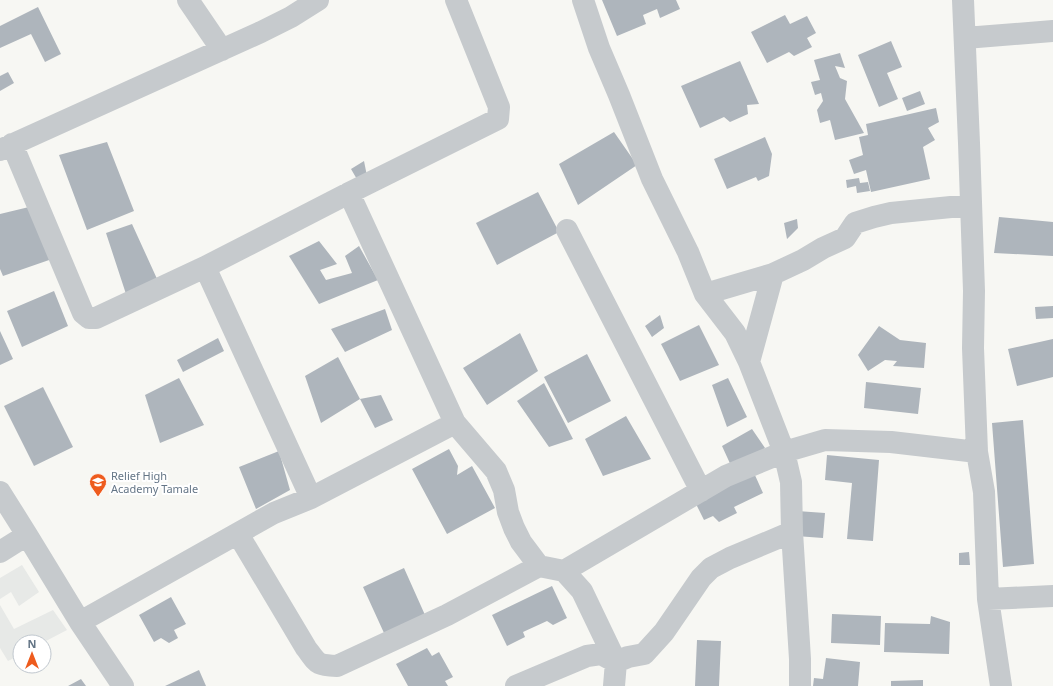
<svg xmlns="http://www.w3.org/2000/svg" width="1053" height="686" viewBox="0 0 1053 686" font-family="'Noto Sans',sans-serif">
<rect width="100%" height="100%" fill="#f7f7f3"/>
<path fill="#e7e9e7" d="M22,565L39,592L19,606L11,592L0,599V578Z
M0,605L14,629L53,610L67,630L44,642H20V655L8,661L0,648Z"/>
<path fill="#aeb5bc" d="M602,0H676L680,9L660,18L657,9L643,15L646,24L617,36Z
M38,7L61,54L45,62L31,34L0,48V26Z
M785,15L790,24L807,16L816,33L807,38L812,47L794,56L789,52L767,63L751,32Z
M891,41L902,67L887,73L898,99L879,107L858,55Z
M840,53L845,68L835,66L840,78L847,81L845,99L864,133L835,140L830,120L820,123L817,110L823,101L821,93L815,95L811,82L820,80L814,60Z
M740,61L759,104L747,105L748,114L730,122L724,117L700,128L681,86Z
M8,72L14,83L0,91V76Z
M920,91L925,104L907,111L902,98Z
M936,108L939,122L928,128L935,140L923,147L930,179L871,192L866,170L854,174L849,160L863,155L859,137L868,135L866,124Z
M614,132L637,165L578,205L559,164Z
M765,137L772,154L769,176L758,181L756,177L727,189L714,159Z
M107,142L134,211L87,230L59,155Z
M364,161L367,176L358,181L351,169Z
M859,178L860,183L868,182L870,191L857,193L856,186L847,188L846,180Z
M538,192L559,232L497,265L476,223Z
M29,207L52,259L3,276L0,269V214Z
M999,217L1053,222V256L994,253Z
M797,219L798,228L787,239L784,223Z
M132,224L158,281L126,294L106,233Z
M319,241L337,264L320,270L326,280L352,273L345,256L359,246L378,280L319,304L289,256Z
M54,291L68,326L22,347L7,311Z
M1053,306V318L1036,319L1035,307Z
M385,309L392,330L345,352L331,329Z
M660,315L664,328L652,337L645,326Z
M699,325L719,365L680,381L661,344Z
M879,326L900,340L926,343L924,368L893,366L897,361L885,360L868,371L858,355Z
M0,331L13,359L0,365Z
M520,333L538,371L487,405L463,368Z
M218,338L224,351L183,372L177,360Z
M1053,339V377L1017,386L1008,349Z
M587,354L611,401L568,423L544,377Z
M338,357L360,399L321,423L305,376Z
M179,378L204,425L160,443L145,395Z
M728,378L747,417L727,427L712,385Z
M866,382L921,388L918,414L864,408Z
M544,383L573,439L549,447L517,401Z
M43,387L73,447L34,466L4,406Z
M381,395L393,420L375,428L360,399Z
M626,416L651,459L603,476L585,439Z
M1023,420L1034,564L1003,567L992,423Z
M752,429L765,448L733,470L722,446Z
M449,449L458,466L457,475L472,466L495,508L447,534L412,469Z
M279,451L290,490L256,509L239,467Z
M827,455L879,460L873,541L847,539L852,483L825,480Z
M754,473L763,493L734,507L737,513L719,522L713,516L704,520L694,500Z
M797,511L825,513L823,538L796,536Z
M969,552L970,565H959V553Z
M404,568L425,615L384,633L363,587Z
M552,586L567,618L553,625L547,621L523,632L525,637L507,646L492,615Z
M171,597L186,624L174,630L178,638L169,643L161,638L154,642L139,615Z
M832,614L881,616L880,645L831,643Z
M931,616L950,622L949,654L884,652L885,623L930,624Z
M697,640L721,641L719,686H695Z
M427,648L432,656L439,652L453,677L445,681L448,686H408L396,664Z
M826,658L860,662L858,686H813L814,678L823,679Z
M199,670L206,686H165Z
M81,679L86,686H68Z
M923,680V686H891V681Z"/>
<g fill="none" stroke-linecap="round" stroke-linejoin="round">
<path stroke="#c6cacd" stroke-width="22" d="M188,0L222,50
M963,0L969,143L974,291L973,348L977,452L984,492L988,599L1001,686
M965,38L1053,31
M12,144L83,313L89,318H96L205,267L349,193L498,119L499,107L456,0
M0,150L261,32L291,17L318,0
M349,193L455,423L496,471L504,490L508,512L514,528L521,542L539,566
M567,230L701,491
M205,267L311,498
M705,294L773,274L803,260L823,248L845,238L855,223L874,217L891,213L971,205
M749,362L773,274
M0,492L27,535L80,622L123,686
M238,534L306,648C318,664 316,665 337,666L447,615L539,566L564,571L582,591L616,662L614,686
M0,552L27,535
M564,571L726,476L784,452L749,362L735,333L705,294L688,252L652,179L619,95L599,48L583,0
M988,599L1053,596
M80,622L274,513L311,498L455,423
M616,662L628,657L644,654L664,632L701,578L711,568L730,558L792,532
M516,686L587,656L601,654L616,662
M800,686V659L792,532L791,482L784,452L825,440L891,442L977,452"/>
</g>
<defs>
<g id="school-pin" transform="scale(0.9)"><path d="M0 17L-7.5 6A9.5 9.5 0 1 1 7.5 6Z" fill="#ee5b1d" stroke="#fff"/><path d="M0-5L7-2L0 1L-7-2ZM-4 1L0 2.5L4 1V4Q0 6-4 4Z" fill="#fff"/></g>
</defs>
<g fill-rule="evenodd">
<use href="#school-pin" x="98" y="482"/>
</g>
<g text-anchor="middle" stroke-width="4" stroke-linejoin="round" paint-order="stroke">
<g font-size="11" fill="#647586" stroke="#fff" text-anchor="start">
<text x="111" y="480">Relief High<tspan x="111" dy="13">Academy Tamale</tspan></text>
</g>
</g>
<g transform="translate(32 654)"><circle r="19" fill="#ffffff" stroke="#c1c8cf"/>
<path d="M0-3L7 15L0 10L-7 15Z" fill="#ee5b1d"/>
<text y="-6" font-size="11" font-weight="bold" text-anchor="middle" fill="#647586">N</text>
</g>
</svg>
